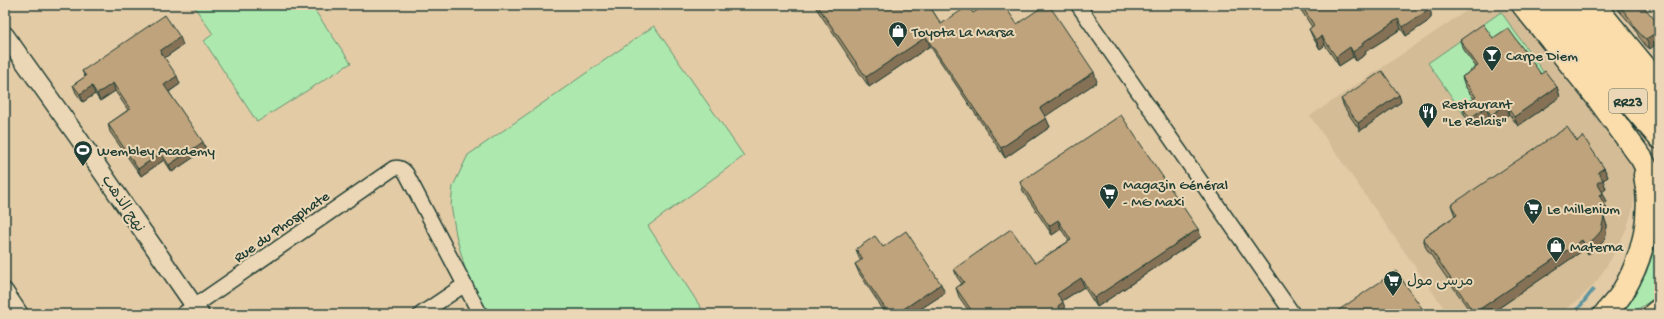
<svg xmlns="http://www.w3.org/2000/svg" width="1664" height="319" viewBox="0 0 1664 319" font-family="'Gochi Hand','Playpen Sans Arabic',sans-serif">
<rect width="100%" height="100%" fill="#e3cba6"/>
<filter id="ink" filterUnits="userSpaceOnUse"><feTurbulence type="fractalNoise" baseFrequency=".025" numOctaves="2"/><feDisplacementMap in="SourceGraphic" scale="8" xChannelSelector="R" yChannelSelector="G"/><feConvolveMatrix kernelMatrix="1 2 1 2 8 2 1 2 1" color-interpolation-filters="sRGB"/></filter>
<g filter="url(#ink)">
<path fill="#d4bc97" d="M1475,5H1518L1637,163L1636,188L1632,212L1626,230L1611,259L1597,281L1580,299L1557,314H1448L1310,116Z"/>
<path fill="#ade8ae" stroke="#669271" d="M193,5H311L351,63L257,122L204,41L213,34Z
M1501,12L1549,80L1481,75L1479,107L1465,116L1428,63Z
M654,26L744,156L648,226L705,314H490L468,280L456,235L451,205L453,186L468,155Z
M1659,236V295L1631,314H1621L1646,273Z"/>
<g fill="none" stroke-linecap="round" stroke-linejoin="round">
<path stroke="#5d949f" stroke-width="3.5" d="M1574,314L1593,290"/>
<g stroke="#1f3d34" stroke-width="17">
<path id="minor" d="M1078,5L1293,314
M5,290L21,314
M183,314L394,168C399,167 402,168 406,173L480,314
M421,314L464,285"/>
</g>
<g stroke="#1f3d34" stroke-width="20">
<path id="tertiary" d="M5,35L77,136L200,314"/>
</g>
<g stroke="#1f3d34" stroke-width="25">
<path id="trunk" d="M1523,5L1596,96L1642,159L1659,194
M1546,5L1659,137
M1568,5L1610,55L1659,108
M1594,5L1659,84
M1605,314C1610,307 1618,300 1622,293C1643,258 1653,216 1645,175
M1654,314L1659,310"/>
</g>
<use href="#minor" stroke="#ebd7b5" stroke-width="14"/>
<use href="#tertiary" stroke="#ebd7b5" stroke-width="17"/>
<use href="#trunk" stroke="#faddab" stroke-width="22"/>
</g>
<path fill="#a38c6a" stroke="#1f3d34" d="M814,5H929L941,24L973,13L1017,24L1097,82L1045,116L1050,127L1005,158L930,46L869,87Z
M1289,5H1427L1431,13V18L1427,22L1406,36L1401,29L1365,52L1366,54L1356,61L1353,57L1339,66L1325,45L1320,49L1313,38L1309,29L1312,27L1299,7L1293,11Z
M1614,5H1642L1650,49L1646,46L1639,37L1635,29Z
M1493,38L1557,87L1560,97L1518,126L1509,114L1495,125L1489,116L1473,127L1465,116L1462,107L1474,99L1465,86L1462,77L1476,67L1463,50L1460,40Z
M183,45L164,58L180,84L169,92L206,149L172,172L164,160L141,176L110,132L108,124L128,110L115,91L100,101L95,94L83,102L76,93L73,85L85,77L82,71Z
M1399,95L1401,102L1360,131L1344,107L1341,99Z
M1577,141L1604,168L1608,177L1603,180L1606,189L1602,191L1607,202L1604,203L1609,214L1604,217L1607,226L1605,240L1597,248L1588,254L1585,249L1490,314H1472L1426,248L1423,238L1455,216L1451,205Z
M1020,182L1198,229L1201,237L1097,307L1084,287L1062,301L1066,311L1063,313L1064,314H971L959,297L956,288L962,284L957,277L954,269L1035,263L1069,241L1061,229L1052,235L1023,191Z
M883,247L945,293L913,314H886L859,273L855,264L861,261L859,258L856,249Z"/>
<path fill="#857256" stroke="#1f3d34" d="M1291,5H1298L1299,7L1293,11Z
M1427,5L1431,13V18L1427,22L1406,36L1403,27Z
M1398,19L1401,29L1365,52L1366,54L1356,61L1353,52L1362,43Z
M1659,31V42L1650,49L1646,39Z
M1322,36L1325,45L1320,49L1316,40Z
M180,37L183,45L163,59L160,51Z
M926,37L930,46L869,87L866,77Z
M1350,47L1353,57L1339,66L1336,57Z
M1094,72L1097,82L1043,118L1040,108Z
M177,76L180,84L167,93L164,85Z
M113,83L115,91L100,101L97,94Z
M92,86L95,94L83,102L80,94Z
M1557,87L1560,97L1518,126L1514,117Z
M1399,95L1401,102L1360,131L1358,123Z
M1506,105L1509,114L1495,125L1491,115Z
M1486,107L1489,116L1473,127L1470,118Z
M1046,118L1050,127L1005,158L1001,148Z
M203,142L206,149L172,172L169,165Z
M161,153L164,160L141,176L138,169Z
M1604,168L1608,177L1603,180L1606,189L1601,193L1597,183L1598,172Z
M1603,193L1607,202L1602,205L1599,195Z
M1605,205L1609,214L1604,217L1607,226L1605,240L1597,248L1588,254L1585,245L1601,208Z
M1058,220L1061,229L1052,235L1049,226Z
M1198,229L1201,237L1097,307L1094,298Z
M1582,240L1585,249L1490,314H1475L1474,313Z
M1081,278L1084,287L1060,302L1057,294Z
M941,284L945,293L913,314H896Z
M1063,302L1066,311L1062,314L1058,306Z"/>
<path fill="#bea37b" stroke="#1f3d34" d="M817,5H929L941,24L968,6L973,13L986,5H1004L1017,24L1045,5H1049L1094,72L1040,108L1046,118L1001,148L926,37L866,77Z
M1301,5H1427V9L1424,13L1403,27L1398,19L1362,43L1363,45L1353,52L1350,47L1336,57L1322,36L1316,40L1309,29L1314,25Z
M1619,5H1642L1656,21L1659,31L1646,39L1643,37L1635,28L1631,20Z
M165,15L180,37L160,51L177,76L164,85L203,142L169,165L161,153L138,169L108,124L130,109L113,83L97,94L92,86L80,94L73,85L86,76L82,71Z
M1483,24L1493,38L1508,28L1541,74L1545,71L1557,87L1514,117L1506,105L1491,115L1486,107L1470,118L1462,107L1476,97L1462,77L1478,66L1460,40Z
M1382,71L1399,95L1358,123L1341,99Z
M1121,115L1198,229L1094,298L1081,278L1057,294L1063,302L1058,306L1064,314H974L956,288L964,282L954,269L1011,229L1035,263L1071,240L1058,220L1049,226L1020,182Z
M1567,127L1577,141L1583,136L1604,168L1598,172L1603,180L1597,183L1603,193L1599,195L1605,205L1601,208L1604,217L1601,231L1594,239L1585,245L1582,240L1474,313L1423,238L1457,215L1451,205Z
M906,231L941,284L896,314H889L855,264L863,259L856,249L875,236L883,247Z
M1396,271L1426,314H1333Z"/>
</g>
<defs>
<g id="shop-pin" transform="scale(1)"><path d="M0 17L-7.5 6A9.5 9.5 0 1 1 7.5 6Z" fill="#1f3d34" stroke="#ebd7b5"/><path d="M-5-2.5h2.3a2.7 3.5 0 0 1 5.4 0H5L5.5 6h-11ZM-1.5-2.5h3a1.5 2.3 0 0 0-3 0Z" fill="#fff"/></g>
<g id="bar-pin" transform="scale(1)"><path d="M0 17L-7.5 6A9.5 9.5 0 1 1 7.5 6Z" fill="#1f3d34" stroke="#ebd7b5"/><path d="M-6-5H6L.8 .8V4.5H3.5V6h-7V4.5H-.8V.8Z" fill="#fff"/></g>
<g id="restaurant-pin" transform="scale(1)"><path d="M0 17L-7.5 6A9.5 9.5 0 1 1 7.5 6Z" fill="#1f3d34" stroke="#ebd7b5"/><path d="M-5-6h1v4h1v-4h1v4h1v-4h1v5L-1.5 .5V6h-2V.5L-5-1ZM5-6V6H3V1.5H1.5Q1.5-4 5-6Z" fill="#fff"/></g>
<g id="stadium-pin" transform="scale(1)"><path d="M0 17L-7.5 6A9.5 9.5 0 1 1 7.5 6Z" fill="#1f3d34" stroke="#ebd7b5"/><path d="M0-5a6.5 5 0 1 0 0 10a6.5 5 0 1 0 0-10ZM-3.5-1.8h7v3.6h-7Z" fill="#fff"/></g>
<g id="supermarket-pin" transform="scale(1)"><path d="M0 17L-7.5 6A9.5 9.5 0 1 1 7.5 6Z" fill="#1f3d34" stroke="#ebd7b5"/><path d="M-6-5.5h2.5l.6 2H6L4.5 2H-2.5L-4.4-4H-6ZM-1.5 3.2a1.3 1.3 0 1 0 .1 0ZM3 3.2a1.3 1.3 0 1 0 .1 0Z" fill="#fff"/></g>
</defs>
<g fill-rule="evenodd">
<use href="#shop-pin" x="898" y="31"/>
<use href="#bar-pin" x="1492" y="55"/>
<use href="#restaurant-pin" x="1428" y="112"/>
<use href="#stadium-pin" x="83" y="150"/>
<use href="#supermarket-pin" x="1109" y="193"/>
<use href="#supermarket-pin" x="1533" y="208"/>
<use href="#shop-pin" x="1556" y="246"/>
<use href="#supermarket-pin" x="1393" y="280"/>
</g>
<g text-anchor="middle" stroke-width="4" stroke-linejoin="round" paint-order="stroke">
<rect fill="#ebd7b5" stroke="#5c6b5b" stroke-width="1" x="1609" y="89" width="38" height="24" rx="3"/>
<g font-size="14" font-weight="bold" fill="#1f3d34">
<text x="1628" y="106">RR23</text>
</g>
<g font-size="15" fill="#1f3d34" stroke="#ebd7b5" text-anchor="start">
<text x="912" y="36">Toyota La Marsa</text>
<text x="1506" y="60">Carpe Diem</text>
<text x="1442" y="108">Restaurant<tspan x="1442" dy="17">"Le Relais"</tspan></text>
<text x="97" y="155">Wembley Academy</text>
<text x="1123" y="189">Magazin Général<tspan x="1123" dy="17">- MG Maxi</tspan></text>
<text x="1547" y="213">Le Millenium</text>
<text x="1570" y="251">Materna</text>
<text x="1407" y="285">مرسى مول</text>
</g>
<g font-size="15" fill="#1f3d34" stroke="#ebd7b5">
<text transform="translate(124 203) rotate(56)" y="5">نهج الذهب</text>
<text transform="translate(281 226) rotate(-35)" y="5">Rue du Phosphate</text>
</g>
</g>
<rect width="1664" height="319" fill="none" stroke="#ebd7b5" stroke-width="20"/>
<rect x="10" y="10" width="1644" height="299" fill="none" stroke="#1f3d34" stroke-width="1.5" filter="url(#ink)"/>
</svg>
